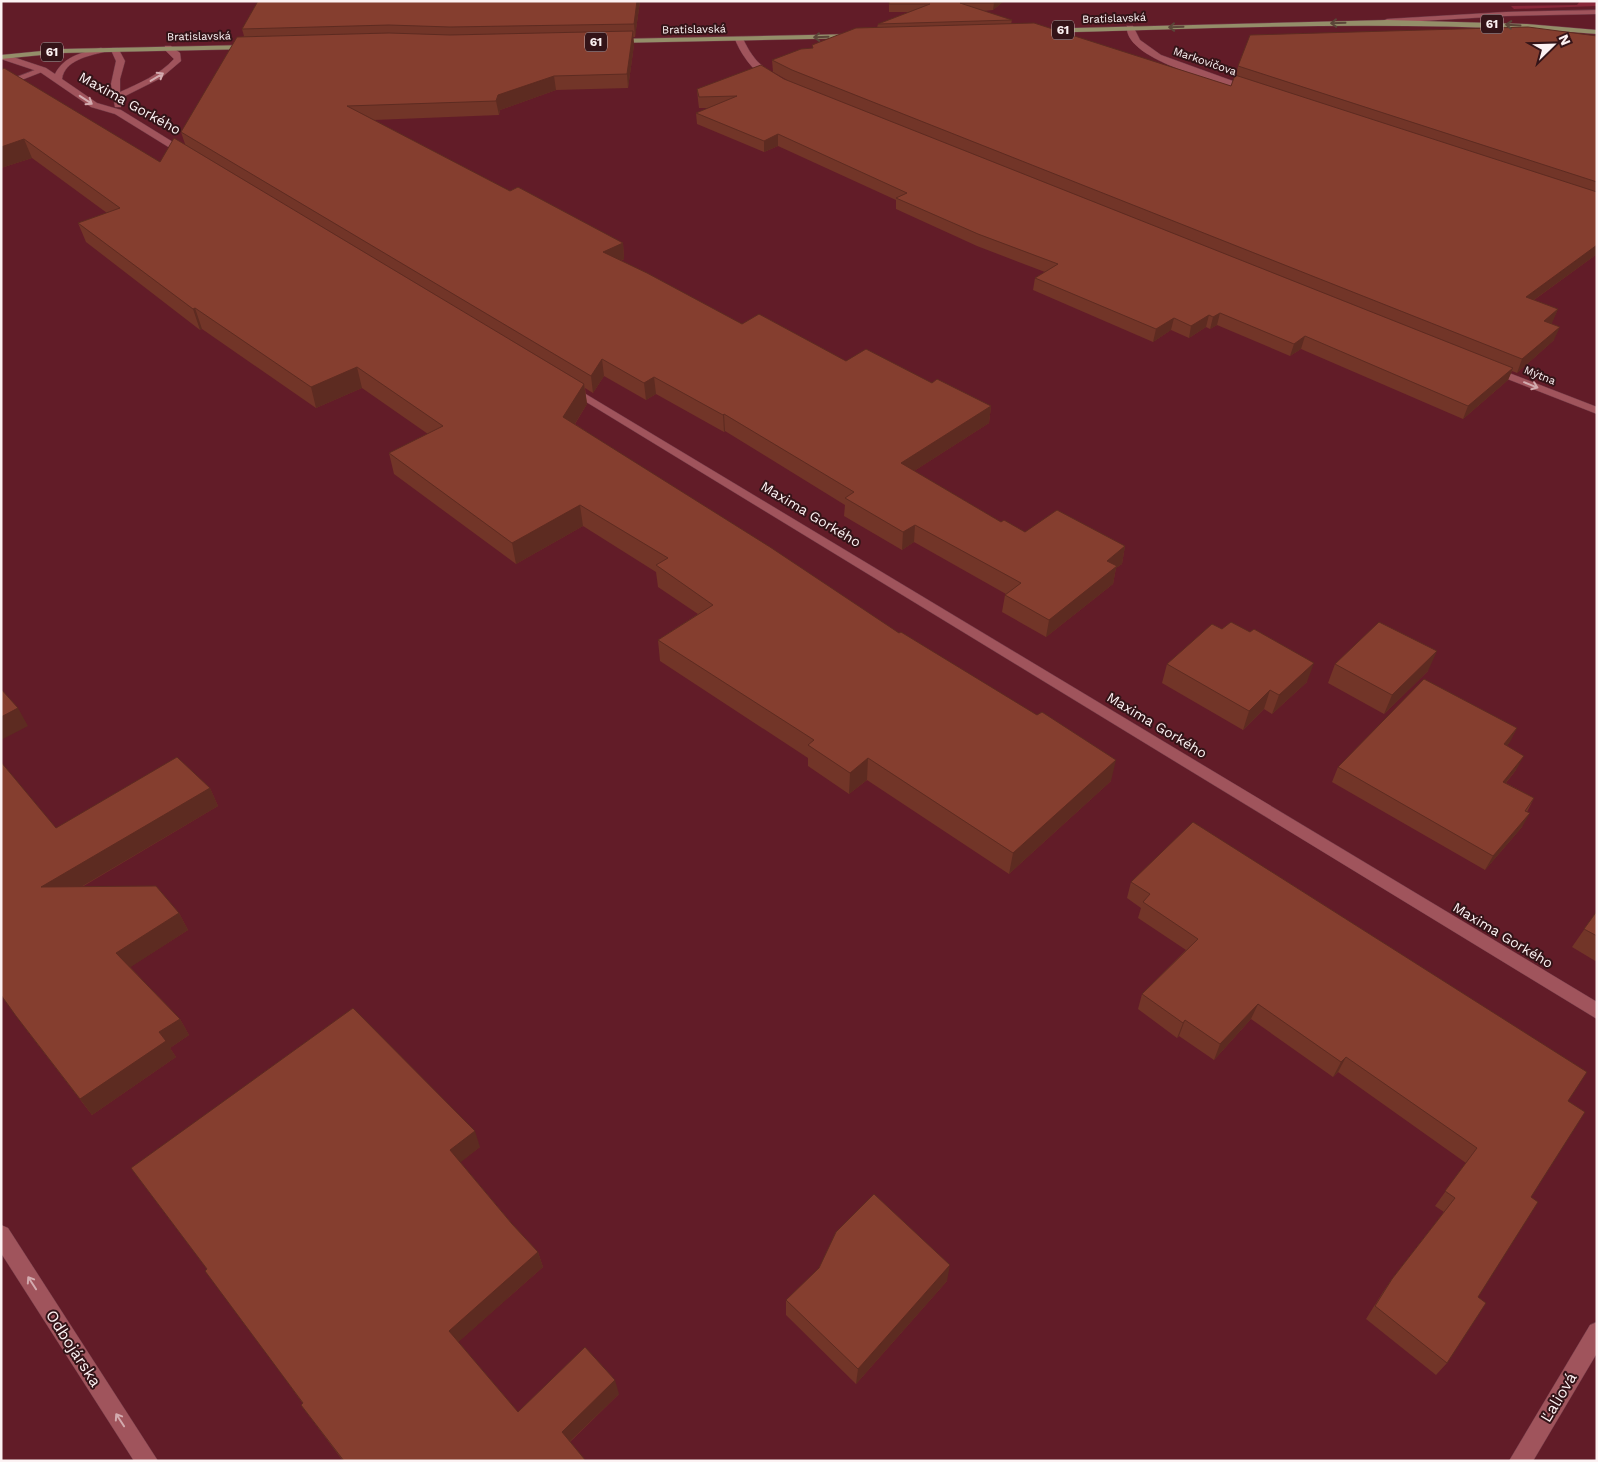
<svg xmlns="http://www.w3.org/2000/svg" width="1598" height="1462" viewBox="0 0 1598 1462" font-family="'Work Sans',sans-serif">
<rect width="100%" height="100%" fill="#621c28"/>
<path fill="#892739" d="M1580,1H1597V6L1514,9L1511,6L1577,5Z"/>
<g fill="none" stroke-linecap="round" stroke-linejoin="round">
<g stroke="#703a46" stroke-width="1">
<path id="service" d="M40,68L47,70L1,88V83Z"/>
</g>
<g stroke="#703a46" stroke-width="1">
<path id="minor" d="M1597,10V14L1506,16L1387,23L1383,21L1387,19L1506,12Z
M1127,26H1133L1140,40L1161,55L1255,89L1248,91C1223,83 1123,60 1127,26Z
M736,37H742C752,57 757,64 776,75V79C758,81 740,53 735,39Z
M165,46H171L180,53L181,61L161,78L121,98V107H115L111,84L116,61L111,50L112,48H118L125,61L120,79V92C140,83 159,75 174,59L165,50Z
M101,48L105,50L104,52C88,56 65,60 62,79L97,103L121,110L189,152V156H183L115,114L91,107L40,72L1,59V55H7L46,68L55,74C64,56 83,52 101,48Z
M1491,366L1597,407V414L1487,371L1485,369L1487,367Z
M569,384L1597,1002V1019L565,389L563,387L565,385Z
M1,1225L8,1228L158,1461H134L1,1253Z
M1597,1322V1353L1533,1461H1509L1590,1325Z"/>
</g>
<g stroke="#703a46" stroke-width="1">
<path id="primary" d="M1387,20L1527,24L1597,30V34C1410,19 1224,28 1037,33L1033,31L1037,29Z
M854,34H857V38L615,43L611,41L615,39Z
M249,45L253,47L252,49L62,53L1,59V55L62,49Z"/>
</g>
<use href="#service" fill="#a0545c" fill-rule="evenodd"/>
<use href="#minor" fill="#a0545c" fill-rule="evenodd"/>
<use href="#primary" fill="#948e69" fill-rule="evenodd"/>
</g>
<path fill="#723528" d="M258,1H640L635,37H633L634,45L628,88L556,90L500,110L499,115L374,120L510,191L623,243L624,259L621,261L742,324L846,361L932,383L991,406L989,423L914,471L1001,522L1025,532L1125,546L1122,564L1116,568L1113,584L1046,637L1002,612L1005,595L1006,594L914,542L902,550L844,516L845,505L725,431L724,432L656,394L646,400L604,376L593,393L585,388L587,404L575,424L1111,781L1009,874L867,780L849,794L808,766V758L660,661L658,640L698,614L658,587L656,572L583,526L516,564L394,474L389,453L428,434L362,388L316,408L202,329L200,330L86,242L78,223L107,213L32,158L1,168V70L160,162L185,144L181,132L244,36L242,29Z
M889,1H1004L993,10L983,11L1012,20L1011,24L1231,86L1236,76L1238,66L1597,36V254L1534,300L1558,309L1551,324L1554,340L1517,373L1512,371L1508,380L1463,419L1301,349L1290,356L1217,325L1210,329L1206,327L1189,338L1171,330L1153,342L1033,290L1035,278L1045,272L977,246L896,209V200L778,146L764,152L697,124L696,113L709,108H699L698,100L697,89L784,79L789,81L773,72L772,60L812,48L877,28L878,24L909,12H889Z
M1167,664L1307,682L1272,714L1264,709L1243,730L1162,683Z
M1335,664L1428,671L1384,714L1328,683Z
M1517,728L1507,746L1516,770L1506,783L1534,798L1527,812L1522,827L1485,870L1332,782L1338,767Z
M210,788L218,806L82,887L179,913L188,930L130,967L180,1019L189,1035L170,1048L176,1057L92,1115L28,1032L1,995L56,828Z
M1131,882L1568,1101L1531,1197L1478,1297L1447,1363L1436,1375L1366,1319L1383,1292L1392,1279L1444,1212L1435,1206L1466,1163L1338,1072L1333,1077L1251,1019L1214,1060L1179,1036L1177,1038L1138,1009L1142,994L1186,950L1138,918L1141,908L1127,898Z
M1597,911V962L1572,947Z
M480,1147L460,1162L512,1224L538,1252L543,1267L458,1342L518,1412L619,1394L570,1442L586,1461H343L301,1405L303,1404L207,1269L131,1168Z
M947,1281L856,1384L786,1315V1300Z"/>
<path fill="#5d2b21" d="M637,1H640L635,37L634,24Z
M995,1H1004L993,10L994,3Z
M633,31L634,45L628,88L627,74Z
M554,76L556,90L500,110L499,115L496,101L498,95Z
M778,134V146L764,152V141Z
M24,139L32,158L1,168V147Z
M623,243L624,259L605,268L603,252Z
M1597,245V254L1520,310L1526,297Z
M195,308L202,329L200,330L193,309Z
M1558,309L1552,323L1538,334L1544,321Z
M1220,313L1217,325L1210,329L1213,317Z
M1209,315L1206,327L1189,338L1191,326Z
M1174,318L1171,330L1153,342L1156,329Z
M1560,327L1554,340L1517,373L1522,359Z
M1305,336L1301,349L1290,356L1294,344Z
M602,359L604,376L593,393L591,376Z
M357,367L362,388L316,408L311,387Z
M1513,368L1508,380L1463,419L1468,406Z
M654,377L656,394L646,400L644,383Z
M584,384L587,404L566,438L563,417Z
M991,406L989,423L900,480L901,463Z
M724,414L725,431L724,432L723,415Z
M580,505L583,526L516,564L512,543Z
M915,525L914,542L902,550L903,532Z
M1125,546L1122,564L1116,568L1113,584L1046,637L1049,620L1107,561Z
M1437,651L1428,671L1384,714L1392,695Z
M1314,663L1307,682L1272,714L1279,695Z
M1270,690L1264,709L1243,730L1249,711Z
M18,708L28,726L1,740V717Z
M1517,728L1510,742L1497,759L1504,744Z
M1524,756L1516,770L1495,796L1503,782Z
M868,758L867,780L849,794L850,773Z
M1116,760L1111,781L1009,874L1013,853Z
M210,788L218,806L52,904L41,887Z
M1530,813L1522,827L1485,870L1493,856Z
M179,913L188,930L126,970L116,953Z
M1258,1004L1251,1019L1214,1060L1220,1044Z
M180,1019L189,1035L170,1048L176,1057L92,1115L80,1099L159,1032Z
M1185,1020L1179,1036L1177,1038L1183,1023Z
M1346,1057L1338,1072L1333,1077L1341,1062Z
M475,1131L480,1147L456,1166L450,1150Z
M538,1252L543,1267L455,1345L449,1331Z
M950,1265L947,1281L856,1384L858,1369Z
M615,1380L619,1394L566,1445L562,1432Z"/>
<path fill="#853e2f" stroke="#5d2b21" d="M258,1H637L634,24L450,27L389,25L242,29Z
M889,1H995L994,3H960L1012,20L878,24L930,4H889Z
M1034,23L1231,86L1235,75L1597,192V245L1526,297L1558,309L1544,321L1560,327L1522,359L792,70L772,60L801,49L813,48L812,45L856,28Z
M1528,27L1597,36V182L1238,66L1250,35Z
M633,31L627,74L554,76L498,95L496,101L347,106L510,191L518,187L623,243L603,252L647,273L742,324L759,314L846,361L866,349L932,383L937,379L991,406L901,463L1001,522L1004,520L1025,532L1057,510L1125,546L1107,561L1117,566L1049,620L1005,595L1021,583L915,525L903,532L845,498L854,492L724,414L723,415L654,377L644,383L602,359L591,376L181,132L237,37L389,33L450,35Z
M761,65L784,79L1513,368L1468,406L1305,336L1294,344L1220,313L1213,317L1209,315L1191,326L1174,318L1156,329L1035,278L1058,264L978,234L896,198L907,193L778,134L764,141L696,113L737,96L699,97L697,89Z
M4,68L160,162L174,138L584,384L563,417L770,547L899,633L901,632L1037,715L1042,712L1116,760L1013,853L868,758L850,773L808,745L814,740L658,640L713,605L656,565L668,558L580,505L512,543L389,453L443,426L357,367L311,387L195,308L193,309L78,223L120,208L24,139L1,147V70Z
M1231,622L1250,632L1254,629L1314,663L1279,695L1270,690L1249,711L1167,664L1212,624L1222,629Z
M1379,622L1437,651L1392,695L1335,664Z
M1424,679L1517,728L1504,744L1524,756L1503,782L1534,798L1525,811L1530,813L1493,856L1338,767Z
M1,689L18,708L1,717Z
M177,757L210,788L41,887L156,886L179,913L116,953L180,1019L159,1032L166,1041L80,1099L16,1016L1,995V762L56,828Z
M1193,822L1587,1072L1568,1101L1585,1112L1531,1197L1538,1202L1478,1297L1486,1303L1447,1363L1375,1306L1392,1279L1455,1198L1445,1191L1477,1148L1346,1057L1341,1062L1258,1004L1220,1044L1185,1020L1183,1023L1142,994L1198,939L1143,902L1150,894L1131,882Z
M1597,911V936L1584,929Z
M353,1008L475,1131L450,1150L512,1224L538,1252L449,1331L518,1412L585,1347L615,1380L562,1432L586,1461H344L301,1405L303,1403L205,1271L207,1269L131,1168Z
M874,1194L950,1265L858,1369L786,1300L819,1268L836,1232Z"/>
<defs><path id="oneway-shaft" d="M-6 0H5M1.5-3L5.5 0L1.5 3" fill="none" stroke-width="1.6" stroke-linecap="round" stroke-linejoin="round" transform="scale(1.25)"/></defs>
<g stroke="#5a4538">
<use href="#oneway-shaft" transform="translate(1338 23) rotate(178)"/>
<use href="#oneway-shaft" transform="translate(1513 25) rotate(-177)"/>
<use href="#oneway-shaft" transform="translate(1176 27) rotate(178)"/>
<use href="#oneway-shaft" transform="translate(821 37) rotate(178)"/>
</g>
<g stroke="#d3abaf">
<use href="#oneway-shaft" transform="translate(157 77) rotate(-31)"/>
<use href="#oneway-shaft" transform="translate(86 100) rotate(33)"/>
<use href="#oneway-shaft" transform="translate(1531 385) rotate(22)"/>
<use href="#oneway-shaft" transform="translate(32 1283) rotate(-123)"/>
<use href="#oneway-shaft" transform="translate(120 1420) rotate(-123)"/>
</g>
<g text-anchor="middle" stroke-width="4" stroke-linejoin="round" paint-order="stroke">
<g font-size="11" fill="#fcf2f3" stroke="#341418">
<text transform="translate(1114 18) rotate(-2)" y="4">Bratislavská</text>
<text transform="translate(694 29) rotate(-1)" y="4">Bratislavská</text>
<text transform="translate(199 36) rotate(-1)" y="4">Bratislavská</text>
<text transform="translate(1205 61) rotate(19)" y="4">Markovičova</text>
<text transform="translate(1540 375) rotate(22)" y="4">Mýtna</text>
</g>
<g fill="#341418" stroke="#c0afb1" stroke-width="1">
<rect x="1481" y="14.5" width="22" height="19" rx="4"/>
<rect x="1052" y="20.5" width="22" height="19" rx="4"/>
<rect x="585" y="32.5" width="22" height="19" rx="4"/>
<rect x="41" y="42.5" width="22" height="19" rx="4"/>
</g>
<g font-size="12" font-weight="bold" fill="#fcf2f3">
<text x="1492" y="28">61</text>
<text x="1063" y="34">61</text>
<text x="596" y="46">61</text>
<text x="52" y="56">61</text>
</g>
<g font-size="14" fill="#fcf2f3" stroke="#341418">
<text transform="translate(130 103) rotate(29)" y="5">Maxima Gorkého</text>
<text transform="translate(811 514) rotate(31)" y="5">Maxima Gorkého</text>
<text transform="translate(1157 725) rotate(31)" y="5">Maxima Gorkého</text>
<text transform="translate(1503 935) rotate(31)" y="5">Maxima Gorkého</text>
</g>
<g font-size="16" fill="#fcf2f3" stroke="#341418">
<text transform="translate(74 1348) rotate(57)" y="6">Odbojárska</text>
<text transform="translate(1558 1397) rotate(-59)" y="6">Ľaliová</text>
</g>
</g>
<rect width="1598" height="1462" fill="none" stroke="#fcf2f3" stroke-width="5"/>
<g transform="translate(1553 45) rotate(67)" stroke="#341418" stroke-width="4" paint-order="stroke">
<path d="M0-4L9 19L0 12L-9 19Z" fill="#fcf2f3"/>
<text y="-8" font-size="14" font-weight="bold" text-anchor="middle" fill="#fcf2f3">N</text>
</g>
</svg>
